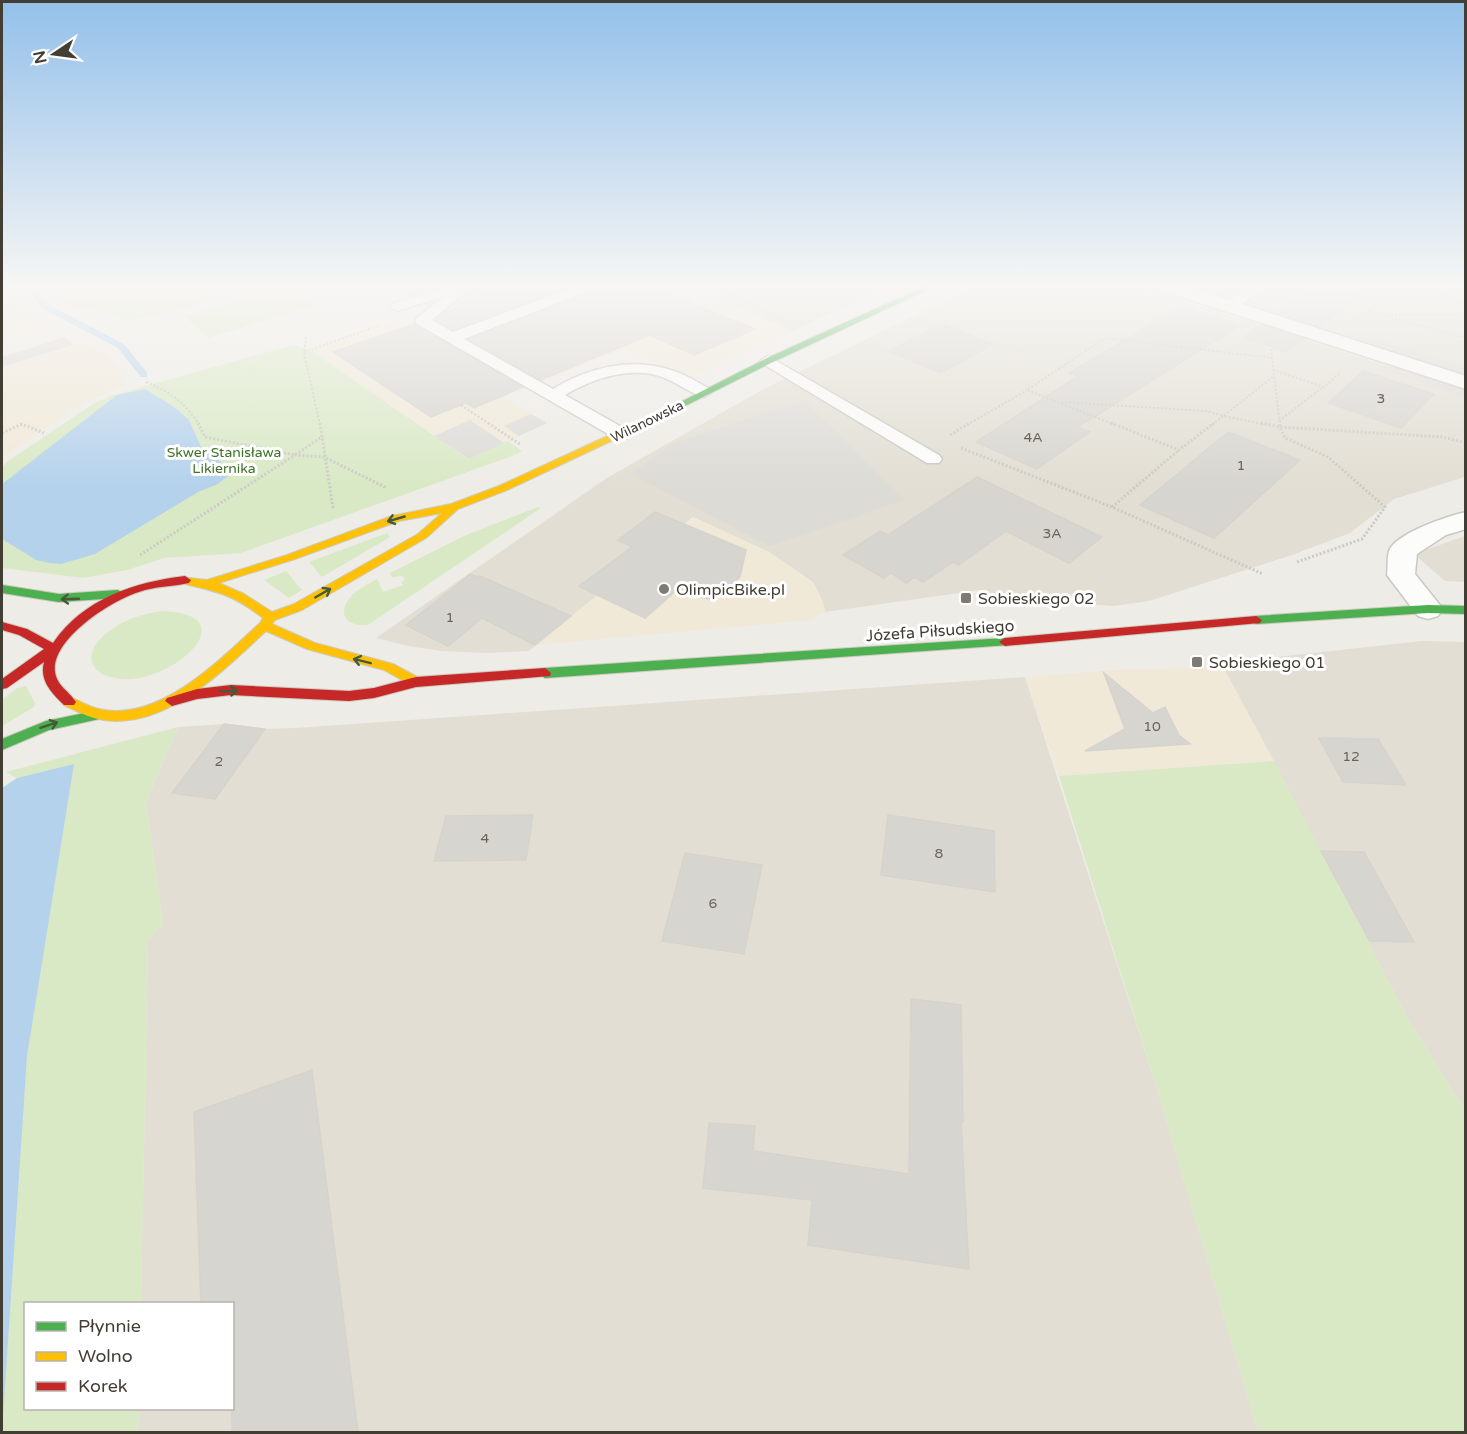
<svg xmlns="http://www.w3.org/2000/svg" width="1467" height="1434" viewBox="0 0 1467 1434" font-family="'Varela Round',sans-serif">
<rect width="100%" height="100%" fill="#eeece6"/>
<path fill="#e2ded3" d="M713,284H895L792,331L714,298L716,285Z
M980,284H1133L1391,367L1395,365L1465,388V477L1394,499L1350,533L1292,555L1149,601L1113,606L1031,600L991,604L980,590L825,612L823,602L813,582L769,552L693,517L529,651L486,653L442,651L408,646L376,638L607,478L760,391Z
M1180,284H1465V373L1459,375L1239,305L1218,295Z
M1465,536V582L1445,581L1414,554Z
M1422,641L1465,642V1111L1407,1017L1221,663Z
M1025,677L1154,1079L1258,1432H138L139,1409L232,1408V1304L141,1303L148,940L163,924L146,802L178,727L224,724L265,729L296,728Z"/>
<path fill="#f1e9d8" d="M552,284H713L716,285L715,298L792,331L687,379L625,348L557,377L456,321Z
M2,286L37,321L46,325L2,338Z
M389,323L531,414L547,423L469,459L310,350Z
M83,343L98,348L120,371L125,385L84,403L2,457V367Z
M693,517L769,552L813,583L823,602L825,612L811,620L535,645L686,525Z
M1223,667L1274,761L1059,776L1025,677L1115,670Z"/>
<path fill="#dedbd4" d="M392,284H552L456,321L388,286Z"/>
<path fill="#d9e9c5" d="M54,284H273L174,311L127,321L103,311L70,306Z
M329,284H392L362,298Z
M291,285L317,305L208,338L184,316Z
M293,345L310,350L468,459L508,441L522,451L512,456L241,553L164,558L127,570L83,578L2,568V467L8,461L93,404L110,396Z
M538,507L541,508L368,625C344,627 336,612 353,594C359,588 369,584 377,579L383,592L403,585L401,582L405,580L402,576L392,577L390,573L466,535Z
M387,533L390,537L322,577L309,562Z
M286,571L302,590L289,598L264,580Z
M162,611C249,614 173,683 123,679C86,677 81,650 111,630C126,618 144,614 162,611Z
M26,686L35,703L34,707L2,726V700L17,688Z
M178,727L146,802L163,924L148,940L141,1303L26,1304V1408L139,1409L138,1432H2V788L17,778L6,772Z
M1274,761L1407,1017L1465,1111V1432H1258L1154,1079L1059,776Z"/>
<path fill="#dddbd6" d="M65,337L73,345L2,367V357Z
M1370,338L1465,368V369L1459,375L1363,344Z
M1395,365L1465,387V397L1387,371Z
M804,400L905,500L769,546L631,474L672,444Z
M531,414L547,423L519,436L504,426Z
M470,420L504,443L469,459L434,436Z"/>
<path fill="#b5d2ec" d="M145,389L174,407L189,420L201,447L229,468L227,477L216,485L200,491L95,554L61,564L49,563L36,560L2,539V484L117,395Z
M74,764L27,1056L2,1432V788L17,778Z"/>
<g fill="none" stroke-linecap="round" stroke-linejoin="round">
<path fill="#b5d2ec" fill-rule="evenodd" d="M23,284H31L49,305L124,344L147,373V377H141L118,348L43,309Z"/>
</g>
<path fill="#d7d5cf" stroke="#d6d3cc" stroke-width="1.5" d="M513,284H576L453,330L436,320L444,313L467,305L463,303Z
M603,284H643L755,329L694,355L650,335L541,380L469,339L600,289Z
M1318,284H1375L1320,327L1277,313Z
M1181,307L1239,326L1078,427L1090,432L1037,469L976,442L1078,376L1069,373Z
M414,324L416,326L523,387L474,408L466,403L431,417L333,352Z
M942,324L993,344L941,373L889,351Z
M1261,325L1304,339L1286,352L1244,337Z
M1363,371L1434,394L1401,428L1328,403Z
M1228,432L1300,460L1214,538L1140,505Z
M977,477L1102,537L1069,563L1006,531L959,565L953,562L923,582L915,577L906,583L891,573L884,578L843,555L880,531L888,535Z
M655,512L746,550L740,577L718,596L710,599L699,597L679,588L645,618L579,586L632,547L618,540Z
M470,574L478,577L480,576L571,616L535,645L482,618L448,646L406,625Z
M1104,673L1153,713L1165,707L1179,735L1190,744L1085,751L1125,729Z
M224,724L265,729L215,799L172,793Z
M1319,738L1378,739L1406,785L1343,782Z
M533,815L526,860L434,861L446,816Z
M888,815L994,831L995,892L881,875Z
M1321,851L1364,852L1414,942L1370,941Z
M685,853L762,865L744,954L662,941Z
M911,999L961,1005L963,1122H961L969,1269L808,1245L812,1200L703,1188L709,1123L755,1126L753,1151L909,1174Z
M312,1070L358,1432H232V1304H201L194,1112Z"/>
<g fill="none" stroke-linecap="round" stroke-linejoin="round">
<g stroke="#cac8c2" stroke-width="3">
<path id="lane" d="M456,284H475L432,320L453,332L582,284H601L599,287L464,339L553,389C588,367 632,357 671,370C685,374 697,382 710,389L712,392L704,397C690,393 679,384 665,378C633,365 593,378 565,395L627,430L630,434L627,438H615L417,324L415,321L417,318L444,296L397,311L390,307L392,304Z
M1253,284H1269L1235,309H1225L1223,306L1225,303Z
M768,356L939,455L942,459L939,463H927L763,364L760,361Z"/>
</g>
<g stroke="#cac8c2" stroke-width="3">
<path id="street" d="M1152,284H1180L1466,376V389L1154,288Z
M1466,512V529L1446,535L1417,554L1415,574L1443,609L1438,616L1428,619L1418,616L1387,575C1388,568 1387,558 1389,551C1396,533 1448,516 1466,512Z"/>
</g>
<g stroke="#cdcabd" stroke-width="2">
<path id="fast" d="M930,284H940L771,363L673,412L665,410L765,359Z
M2,585L59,594L118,590L124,594L118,598L59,602L2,593Z
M1428,605L1466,606V614L1428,613L1256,624L1250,620L1256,616Z
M1005,638L1011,642L1009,645L545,678L539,673L545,668Z
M99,710L106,715L104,718L49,730L2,750V739L46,721Z"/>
</g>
<g stroke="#cdcabd" stroke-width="2">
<path id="slow" d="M670,407L675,410L673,412L507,490L458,509L426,538L302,610L275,620L272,624L315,643L393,664L421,679L423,682L421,685H411L384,670L307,649L266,631C223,671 160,736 94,718C84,715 74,710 64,705L62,702L69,697C79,700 89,707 99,709C159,723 219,660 260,623L263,618C232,594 218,592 181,583L179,580L181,577L207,580L287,555L392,516L451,504L499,486ZM442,513L418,534L294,604L272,612L244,594L219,583L295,559L399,521Z"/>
</g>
<g stroke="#cdcabd" stroke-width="2">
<path id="jam" d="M185,576L191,580L189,583C172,587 155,586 139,592C112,600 51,639 55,672C57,686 69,691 76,702L74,705H64C52,693 39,681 44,662L7,688L2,689V679L44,649L19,635L2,630V622L27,629L53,643C83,599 134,582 185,576Z
M1256,616L1262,620L1260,623L1005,646L999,642L1005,638Z
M545,668L551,673L550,676L416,687L374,698L349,701L231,695L197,699L172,706L165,701L167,698L197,689L231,685L349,691L374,688L416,677Z"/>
</g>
<path stroke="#cccac5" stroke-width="2" stroke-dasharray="2 2" stroke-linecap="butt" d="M722,284L731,295L784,321
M1418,284L1466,304
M731,295L760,284
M1369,310L1400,284
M1391,315L1466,314
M1359,319L1368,311L1466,338
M306,337L304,353L320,425
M1271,349L1280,425
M304,352L380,325
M1273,370L1324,387L1340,373
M146,382C169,391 186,403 199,425
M1061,402L1206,411L1223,416L1274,376
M461,405L491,425
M1279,421L1323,387
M20,425H24
M967,425L1027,390
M1115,425L1027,390L1105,338L1272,358
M1212,425L1223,416L1269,425"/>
<path stroke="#cccac5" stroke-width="3" stroke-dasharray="2 2" stroke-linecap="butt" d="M198,423L205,437L295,455L323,436
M320,423L333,508
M488,423L521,445
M1111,423L1179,450L1214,423
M1261,423L1280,427V423
M2,433L22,424L44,433
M950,435L970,423
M961,448L1112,507L1263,574
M1112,507L1179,450
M140,555L295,455L324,457L387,488
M1297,562L1362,539L1385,507L1328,457L1285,438L1280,427L1443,437L1466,443"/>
<use href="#lane" fill="#fcfcfb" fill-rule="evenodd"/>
<use href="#street" fill="#fcfcfb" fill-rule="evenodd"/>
<use href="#fast" fill="#4caf50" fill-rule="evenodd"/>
<use href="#slow" fill="#ffc107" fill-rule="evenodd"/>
<use href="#jam" fill="#c62828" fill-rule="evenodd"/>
</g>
<defs><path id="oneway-shaft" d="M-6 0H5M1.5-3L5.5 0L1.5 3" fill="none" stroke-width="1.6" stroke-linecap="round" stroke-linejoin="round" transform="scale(1.5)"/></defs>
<g stroke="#455a3a">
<use href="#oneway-shaft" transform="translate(396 519) rotate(164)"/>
<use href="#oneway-shaft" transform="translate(323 593) rotate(-30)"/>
<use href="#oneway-shaft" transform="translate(70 599) rotate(178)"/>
<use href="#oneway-shaft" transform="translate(362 661) rotate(-166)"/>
<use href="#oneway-shaft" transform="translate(229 691) rotate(-1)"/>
<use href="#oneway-shaft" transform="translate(49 725) rotate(-18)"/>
</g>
<linearGradient id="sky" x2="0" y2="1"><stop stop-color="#93c0ea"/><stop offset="0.59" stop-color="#f7f6f4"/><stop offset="1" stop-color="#f7f6f4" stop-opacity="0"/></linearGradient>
<rect width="1467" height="485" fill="url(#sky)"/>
<g fill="#7f7b72" stroke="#fff" stroke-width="2">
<circle cx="664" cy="589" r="6"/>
<rect x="960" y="592" width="12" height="12" rx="3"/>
<rect x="1191" y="656" width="12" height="12" rx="3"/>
</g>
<g text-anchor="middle" stroke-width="6" stroke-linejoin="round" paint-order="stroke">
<g font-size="14" fill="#69645b">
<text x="1381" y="403">3</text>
<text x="1033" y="442">4A</text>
<text x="1241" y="470">1</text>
<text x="1052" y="538">3A</text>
<text x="450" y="622">1</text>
<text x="1152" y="731">10</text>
<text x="1351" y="761">12</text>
<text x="219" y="766">2</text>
<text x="485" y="843">4</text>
<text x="939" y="858">8</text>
<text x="713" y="908">6</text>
</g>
<g font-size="14" fill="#433e33" stroke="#fff">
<text transform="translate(647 421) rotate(-26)" y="5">Wilanowska</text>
</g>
<g font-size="14" fill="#3e7327" stroke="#fff">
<text x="224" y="457">Skwer Stanisława<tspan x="224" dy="16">Likiernika</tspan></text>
</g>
<g font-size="16" fill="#433e33" stroke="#fff" text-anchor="start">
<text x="676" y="595">OlimpicBike.pl</text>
<text x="978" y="604">Sobieskiego 02</text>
<text x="1209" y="668">Sobieskiego 01</text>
</g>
<g font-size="16" fill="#433e33" stroke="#fff">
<text transform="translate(940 630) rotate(-4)" y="6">Józefa Piłsudskiego</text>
</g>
</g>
<rect width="1467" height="1434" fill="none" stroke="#433e33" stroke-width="6"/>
<rect x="24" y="1302" width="210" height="108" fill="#ffffff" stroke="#b4b2ad" stroke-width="1.5"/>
<rect x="36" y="1322" width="30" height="9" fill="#4caf50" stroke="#b4b2ad" stroke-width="1.5"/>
<text x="78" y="1332" font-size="18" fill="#433e33">Płynnie</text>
<rect x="36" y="1352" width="30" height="9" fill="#ffc107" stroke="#b4b2ad" stroke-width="1.5"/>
<text x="78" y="1362" font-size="18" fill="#433e33">Wolno</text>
<rect x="36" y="1382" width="30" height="9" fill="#c62828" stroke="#b4b2ad" stroke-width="1.5"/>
<text x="78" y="1392" font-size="18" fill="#433e33">Korek</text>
<g transform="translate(54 54) rotate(257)" stroke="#ffffff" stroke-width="4.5" paint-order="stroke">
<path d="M0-4.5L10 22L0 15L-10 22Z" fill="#433e33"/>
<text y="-9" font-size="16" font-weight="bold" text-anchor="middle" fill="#433e33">N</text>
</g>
</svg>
